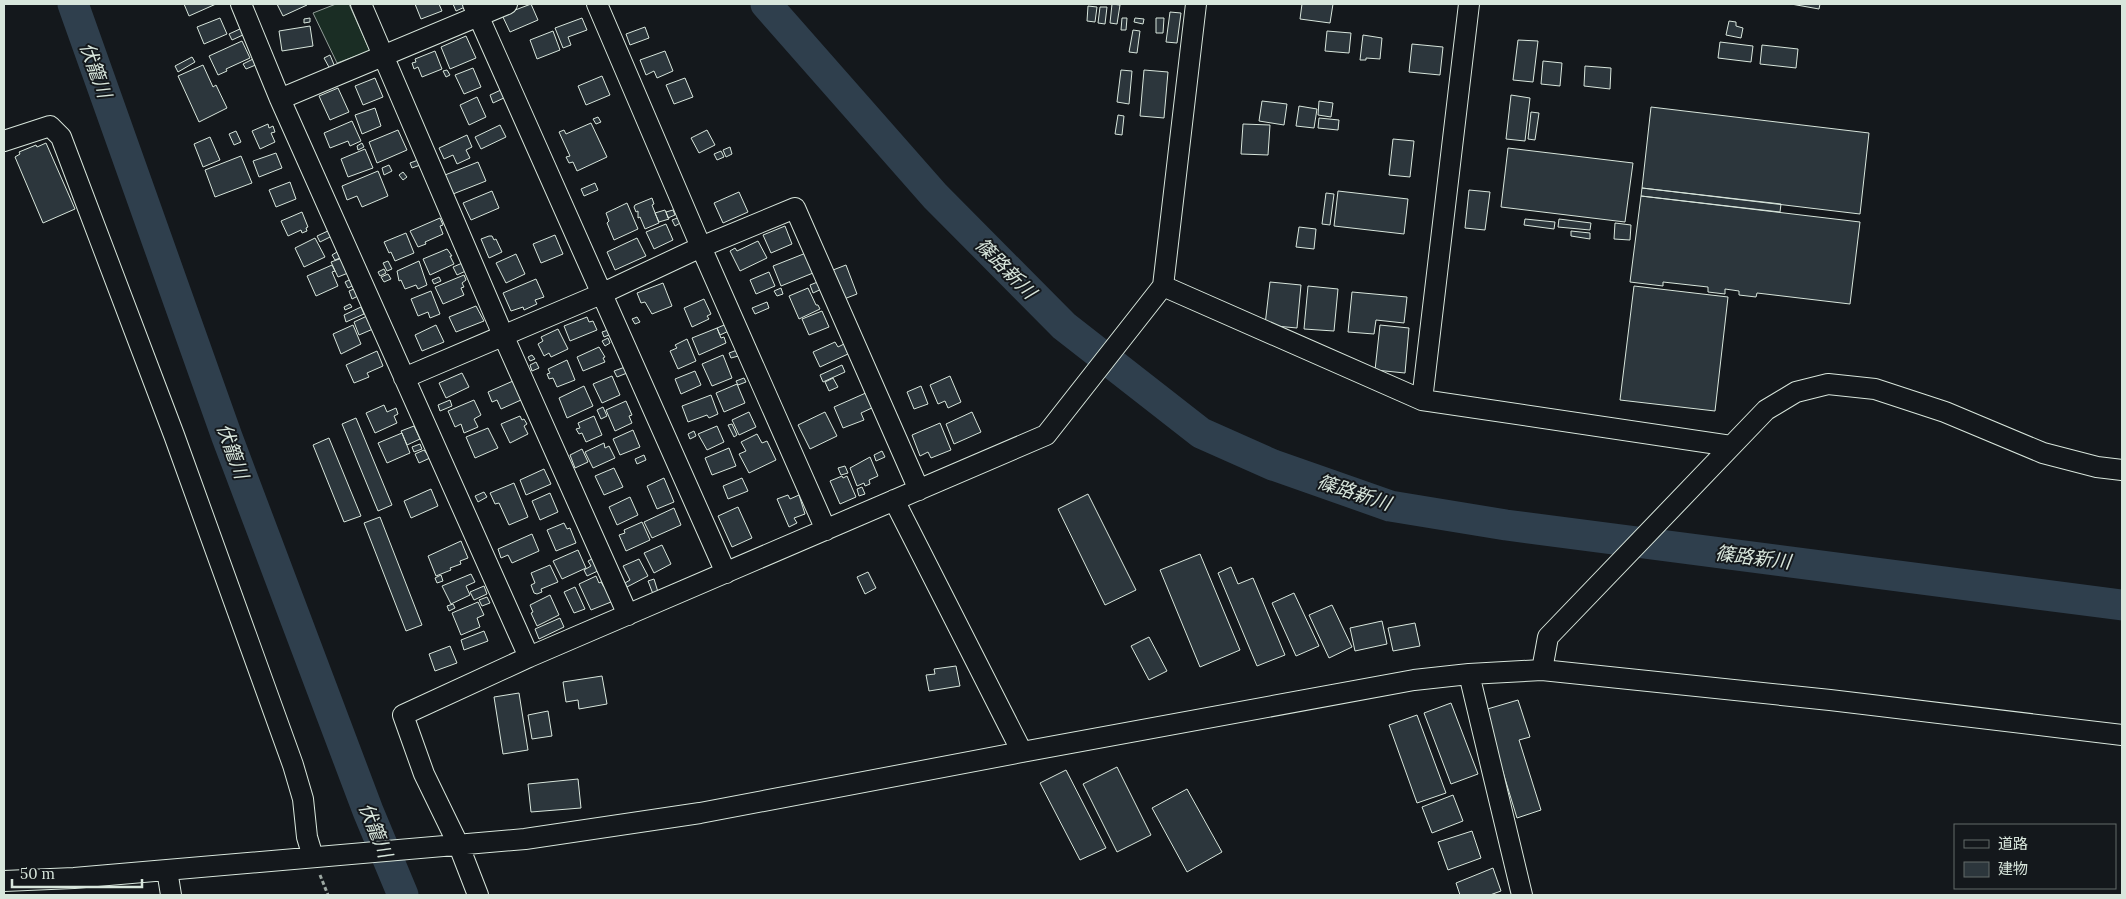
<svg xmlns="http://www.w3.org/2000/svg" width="2126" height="899" viewBox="0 0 2126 899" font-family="Lora,'Noto Sans JP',serif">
<rect width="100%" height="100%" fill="#14181c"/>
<path fill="#1a2d24" stroke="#939e99" d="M336,4H349L370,51L337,63L313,13Z"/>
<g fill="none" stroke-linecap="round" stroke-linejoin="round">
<path stroke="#2f3f4d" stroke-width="31" d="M73,4L227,437L368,811L403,895
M766,4L935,196L1064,326L1201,433L1273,465L1390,506L1506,525L2122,605"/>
</g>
<path fill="#2c363c" stroke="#d8e6dc" d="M184,4H216L189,16Z
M277,4H306L307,5L283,16Z
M415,4H439L442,11L421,19Z
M453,4H465L467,6L456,11Z
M531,4L538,20L510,32L502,15Z
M1112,4L1120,5L1117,24L1110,23Z
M1302,4H1333L1330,23L1300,19Z
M1791,4H1820L1819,9Z
M1088,6L1097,7L1095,22L1087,21Z
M1100,7H1107L1105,24L1098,23Z
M1170,12L1181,13L1177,43L1166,42Z
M220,18L227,34L204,44L197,27Z
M310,18V22L304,23V19Z
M582,18L587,30L568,37L571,45L563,48L555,28Z
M1122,18H1127L1126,30H1121Z
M1135,18L1144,19L1143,24L1134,22Z
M1156,18H1164L1163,33H1156Z
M1729,21L1736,22V26L1743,28L1741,38L1726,35Z
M310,26L313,46L282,51L279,31Z
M645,27L649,38L630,45L626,34Z
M242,28L245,34L232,40L229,34Z
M1133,30L1140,31L1137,53L1129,52Z
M553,31L560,50L537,59L530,40Z
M1327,31L1351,33L1349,53L1325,51Z
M1363,35L1382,38L1380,59L1366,58V60H1360Z
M466,36L476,58L450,69L441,47Z
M1518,40L1538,41L1533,82L1513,80Z
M242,41L250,58L226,69L227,71L218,75L209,56Z
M1720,42L1753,46L1751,62L1718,58Z
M1412,44L1443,47L1440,75L1409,72Z
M1762,45L1798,49L1796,68L1760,64Z
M435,51L442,69L422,77L418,67L414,69L412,63L416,62L415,59Z
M665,51L673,71L657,78L654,71L646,75L640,60Z
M330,55L335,67L330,69L324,58Z
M192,57L195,62L178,72L175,66Z
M255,58L258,64L246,69L243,64Z
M1543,61L1562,63L1560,86L1541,84Z
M203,65L213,87L216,85L227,108L199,122L178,76Z
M1585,66L1611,68L1610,89L1584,86Z
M473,68L481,87L464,94L455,75Z
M447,70L450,75L446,77L443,71Z
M1121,70L1132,71L1129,104L1117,102Z
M1144,70L1168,72L1164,118L1140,116Z
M602,76L610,95L586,105L578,86Z
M375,78L383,97L363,105L355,86Z
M685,78L693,97L674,104L666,85Z
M338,88L349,112L330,120L319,96Z
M503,89L506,97L493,103L490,95Z
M1511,95L1530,98L1525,141L1506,139Z
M477,97L486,117L469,125L460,105Z
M1262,101L1287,104L1284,125L1259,121Z
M1319,101L1333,103L1331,117L1318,115Z
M1299,106L1317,109L1314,128L1296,126Z
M1651,107L1869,133L1860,214L1642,188Z
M375,108L381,126L362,134L355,115Z
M1531,112L1539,113L1535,140L1528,139Z
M1118,115L1124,116L1122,135L1115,134Z
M598,117L601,122L596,124L593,119Z
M1319,118L1339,120L1338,130L1318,128Z
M352,121L361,141L350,146L348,141L330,148L324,133Z
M591,123L607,157L577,171L573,162L569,163L566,157L570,156L559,132L564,130L566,134Z
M268,124L269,128L273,126L275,132L271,133L275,142L260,149L252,131Z
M1243,124L1270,125L1268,155L1241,154Z
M500,125L506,137L481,149L475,137Z
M398,130L407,150L377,163L369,142Z
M707,130L715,145L699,153L691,138Z
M236,131L241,142L234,145L229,134Z
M467,135L472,147L466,150L470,158L457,164L453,155L444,159L439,148Z
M210,137L220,160L203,167L194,144Z
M1393,139L1414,141L1410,177L1389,175Z
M46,143L75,209L43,223L15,157L20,154L19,152L36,145L37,147Z
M362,143L364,147L358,150L357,146Z
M730,147L732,154L726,157L723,150Z
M1508,148L1633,163L1625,222L1501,207Z
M365,149L373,168L348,177L341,159Z
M721,151L724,157L717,160L714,154Z
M276,153L282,168L259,177L253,161Z
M241,156L252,183L215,197L205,170Z
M421,159L423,164L412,168L410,163Z
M478,162L486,181L453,194L445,175Z
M389,165L392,171L384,175L382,168Z
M378,171L388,196L362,207L357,196L347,200L342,186Z
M403,172L407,177L403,180L399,175Z
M290,182L296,199L276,207L269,190Z
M595,183L598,190L584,196L581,189Z
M1642,188L1781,204L1780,212L1641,196Z
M1469,190L1490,192L1485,230L1465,228Z
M492,191L499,208L471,220L463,203Z
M1338,191L1408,199L1404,234L1334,226Z
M739,192L748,212L723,223L714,203Z
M1326,193L1334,194L1330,225L1322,224Z
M1641,196L1860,222L1850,304L1757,293L1756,297L1739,295V291L1725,289V294L1708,292V287L1663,282V286L1630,282Z
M652,198L654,204L652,205L659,223L645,229L640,217L638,218V211L636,212L634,207L635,205Z
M627,203L638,229L614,240L607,223L609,221L606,213Z
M665,210L669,219L659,222L655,213Z
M673,210L675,215L668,218L666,212Z
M302,212L308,227L306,228L307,231L302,233L301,230L288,236L281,221Z
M680,217L682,222L675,226L672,220Z
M440,218L443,225L440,226L443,234L425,242L426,244L418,247L410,231Z
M1525,219L1555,222L1554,229L1524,225Z
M1559,219L1591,223L1590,230L1558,227Z
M1615,223L1631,225L1630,240L1614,239Z
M666,224L673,240L654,249L646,232Z
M785,226L792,244L771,253L763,235Z
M1299,227L1316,229L1314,249L1296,247Z
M330,230L332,236L320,242L317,236Z
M1571,231L1590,233V239L1571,236Z
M406,233L414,253L395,261L391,252L389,253L384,242Z
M555,235L563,254L541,263L533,244Z
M489,236H492L494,240L496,239L502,252L489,258L481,239Z
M315,238L325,257L304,267L295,248Z
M637,238L646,256L615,270L607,252Z
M758,241L767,258L740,271L730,251L735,248L737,251Z
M447,249L452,256H450L454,264L430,275L423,259Z
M337,252L340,258L335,260L332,255Z
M806,253L813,273L781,286L773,266Z
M516,254L525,274L506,283L496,263Z
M342,258L348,273L338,277L331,262Z
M388,261L392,269L387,271L383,263Z
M419,261L427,285L418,289L416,285L405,289L401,280L399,281L397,271Z
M467,261L470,269L457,275L453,267Z
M332,265L335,271L332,272L338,286L316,296L307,276Z
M846,265L857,294L844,299L833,270Z
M384,269L386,273L380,276L378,272Z
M769,272L775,286L756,294L750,280Z
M388,274L391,279L384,282L381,277Z
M464,275L466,280L462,283L464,287L461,288L464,295L443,304L435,287Z
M439,277L441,281L434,284L432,280Z
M351,279L354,285L348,288L345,282Z
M536,279L544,297L535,300L537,304L524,310L523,307L511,311L503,293Z
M825,279L828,286L813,293L810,285Z
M1270,282L1301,285L1297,328L1265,325Z
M663,283L672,306L652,314L645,302L641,303L637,293Z
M1308,286L1338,289L1334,331L1304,329Z
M1634,286L1728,297L1715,411L1620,400Z
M781,288L783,294L777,296L774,291Z
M808,288L816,305H818L820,309L799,319L789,296Z
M354,289L358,296L352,299L349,291Z
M431,291L440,314L430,318L428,312L418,316L411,299Z
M1352,292L1407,297L1404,323L1376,320L1374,334L1348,332Z
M704,299L711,314L707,316L709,319L692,327L684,308Z
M767,302L769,308L755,314L752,308Z
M350,304L352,307L345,310L344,307Z
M476,306L484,321L456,332L449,317Z
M361,307L364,314L346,322L344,315Z
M822,311L829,327L809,335L802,319Z
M367,316L373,329L359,335L354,322Z
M587,317L589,322L593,321L597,330L570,341L564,326Z
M637,317L640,322L635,324L632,319Z
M729,323L731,330L720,335L717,328Z
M353,325L361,344L341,354L333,334Z
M436,325L444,342L422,351L415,335Z
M1380,325L1409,328L1405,373L1375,370Z
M717,328L721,338L724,337L726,343L699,355L692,338Z
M558,329L568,349L551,357L549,353L544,356L538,344L543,341L541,337Z
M608,330L609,335L604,337L602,332Z
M608,338L610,343L605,346L602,341Z
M687,339L696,361L678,369L670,351L677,348L675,345Z
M835,342L838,347L844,344L848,354L820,367L813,352Z
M599,347L605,357L603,358L605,362L583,371L577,357Z
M740,349L742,355L731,358L729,353Z
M377,351L383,366L367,373L369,377L354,383L346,365Z
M532,355L535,359L530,361L528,357Z
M723,355L732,378L712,386L702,364Z
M567,360L575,380L557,387L553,378L549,379L547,374L550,373L548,369Z
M536,362L539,368L532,371L530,365Z
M842,365L845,372L823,382L820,375Z
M625,367L627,373L617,377L614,371Z
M695,371L701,385L681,394L675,379Z
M462,373L469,387L446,398L439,383Z
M612,376L620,395L602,403L593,384Z
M950,376L961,402L948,408L945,401L938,404L930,385Z
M744,378L746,382L738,385L736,381Z
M833,378L838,387L829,391L825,382Z
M513,381L521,400L501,409L497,400L492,402L488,392Z
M737,384L745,403L724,412L716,393Z
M584,386L593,406L567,418L559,398Z
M921,386L928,404L914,409L907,392Z
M868,392L874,407L861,413L864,420L843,428L834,407Z
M711,395L718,414L709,418L707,415L688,422L682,406Z
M450,400L452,406L440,411L438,405Z
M474,400L481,415L474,419L478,427L464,433L461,424L455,427L448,411Z
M626,401L632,415L629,416L632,423L615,431L606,410Z
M384,405L387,412L396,408L398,414L394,416L397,423L375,433L366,413Z
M603,407L607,416L601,419L597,410Z
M749,412L756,427L739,435L732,420Z
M825,412L837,436L810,449L798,425Z
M972,412L981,432L954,444L946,424Z
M520,416L522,420L524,419L527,424L524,426L528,434L510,443L501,424Z
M594,416L602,435L586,442L582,433L579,434L576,429L580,428L578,423Z
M356,418L392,505L378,511L342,424Z
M940,423L951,450L931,458L928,452L920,456L912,435Z
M732,424L737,435L734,437L728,425Z
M414,426L420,439L407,445L401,431Z
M717,426L724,442L707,450L698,434Z
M488,428L498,448L475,458L466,437Z
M633,430L640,447L620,455L613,439Z
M694,431L696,436L690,439L688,434Z
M402,433L410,453L387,463L378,443Z
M757,434L762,443L767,441L776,460L749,473L739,454L746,451L741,442Z
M329,438L361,516L344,522L313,445Z
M604,443L605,448L609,446L615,458L593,468L585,452Z
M420,444L422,449L414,452L412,447Z
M729,448L736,466L712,475L705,458Z
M582,449L588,462L575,468L570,455Z
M424,450L430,458L419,463L415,454Z
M882,451L885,457L876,461L874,455Z
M644,455L646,460L637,464L635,459Z
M870,457L878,476L869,480L870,484L865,486L864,483L857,486L850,468Z
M845,466L848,473L841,475L838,468Z
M614,468L623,487L604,495L595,476Z
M544,469L551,484L526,495L520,480Z
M842,476L843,478L847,476L856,497L840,504L830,481Z
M664,478L674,502L657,509L647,486Z
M742,478L748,491L728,499L723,486Z
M514,483L528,517L509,525L499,503L495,504L490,493Z
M862,487L865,494L859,496L857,489Z
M431,489L438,506L411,518L404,501Z
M484,492L487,497L478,502L475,496Z
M550,493L558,512L540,520L532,501Z
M1088,494L1136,590L1105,605L1058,509Z
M788,495L790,499L799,495L805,514L794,518L797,523L789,527L777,499Z
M630,497L638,515L617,525L609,507Z
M738,507L752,538L732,547L718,516Z
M674,508L681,525L652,538L644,522Z
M380,517L422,625L406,631L364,523Z
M642,522L650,540L626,551L619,535L625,533L624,530Z
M564,523L567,529L570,528L576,543L556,551L547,530Z
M532,534L539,551L512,563L508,555L501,558L498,549Z
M461,541L468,558L460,561L461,564L450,568L451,570L436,576L428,556Z
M662,545L671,564L654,573L644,553Z
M578,550L586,568L562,579L553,561Z
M1200,554L1240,650L1200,667L1160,570Z
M596,557L602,569L587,576L584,570L591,566L588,561Z
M639,559L648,576L627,587L625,583L630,580L623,566Z
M550,565L558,582L541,589L542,592L537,594L534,593L531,585L535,583L531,573Z
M1231,567L1238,584L1253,578L1285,655L1257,666L1218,573Z
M868,572L876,588L865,594L857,577Z
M471,574L475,582L466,586L470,595L451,604L442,586Z
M441,575L443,581L437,583L435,578Z
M596,576L599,583L601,582L604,587L606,586L611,602L591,610L579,584Z
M654,579L658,592L653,594L648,581Z
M484,586L487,594L474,600L470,592Z
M575,587L585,609L574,613L564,592Z
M1294,593L1319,646L1296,656L1272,603Z
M550,595L559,615L537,626L531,613L533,612L530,605Z
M487,597L490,603L482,606L479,600Z
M478,602L484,615L477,618L480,627L461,635L452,613Z
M453,604L455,608L449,611L447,606Z
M1332,605L1352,647L1329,658L1309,615Z
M560,618L564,627L539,639L535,629Z
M1382,621L1387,644L1355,651L1350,628Z
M1415,623L1420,646L1393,651L1388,628Z
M484,631L488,641L464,650L461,640Z
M1149,637L1167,671L1149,680L1131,646Z
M450,646L457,663L435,671L429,654Z
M956,666L960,686L929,691L926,675L935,674L934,669Z
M602,676L607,704L579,709L578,700L566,702L563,682Z
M519,693L528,750L503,754L494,697Z
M1518,700L1530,737L1519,740L1541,810L1517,818L1484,710Z
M1451,703L1478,774L1451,784L1424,713Z
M548,711L552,736L532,739L528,715Z
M1417,715L1446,793L1417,803L1389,725Z
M1117,767L1151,835L1117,852L1083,784Z
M1066,770L1106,848L1080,860L1040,783Z
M578,779L581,808L531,812L528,784Z
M1187,789L1222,852L1187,872L1152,808Z
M1453,795L1463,821L1432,833L1422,807Z
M1472,831L1481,858L1448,870L1438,842Z
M1493,868L1501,891L1490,895H1460L1456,883Z"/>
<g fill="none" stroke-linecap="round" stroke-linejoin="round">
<g stroke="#d8e6dc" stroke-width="22">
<path id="minor" d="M241,4L280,99L529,657
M361,4L503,335L628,615
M473,4L726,573
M597,4L701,247L826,530
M280,99L507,4
M4,141L50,126L61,137L174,435L293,765L303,799L307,837L313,857
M1163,286L1422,400L1731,446
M404,378L601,294L701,247L795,208L919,490
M1422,400L1469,4
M894,500L1022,752
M1542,670L1548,637L1766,410L1796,392L1828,384L1875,389L1945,412L2043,453L2097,467L2122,470
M1469,674L1522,895
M167,870L171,895
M4,881L74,878L525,839L700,813L1022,752L1414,680L1469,674L1542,670L1830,700L2122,735
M478,895L459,846L424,774L403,715L529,657L1046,435L1163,286L1196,4"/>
</g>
<path stroke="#9da8a2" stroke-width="3" stroke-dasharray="4 2.5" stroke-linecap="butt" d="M320,875L328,895"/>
<use href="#minor" stroke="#14181c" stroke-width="20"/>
</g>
<g text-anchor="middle" stroke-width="4" stroke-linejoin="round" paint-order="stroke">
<g font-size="19" font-style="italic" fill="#d8e6dc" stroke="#14181c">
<text transform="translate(96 70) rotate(70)" y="7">伏籠川</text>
<text transform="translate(1006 268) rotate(45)" y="7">篠路新川</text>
<text transform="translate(233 451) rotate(70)" y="7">伏籠川</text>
<text transform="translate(1354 492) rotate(18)" y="7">篠路新川</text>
<text transform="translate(1753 557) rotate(7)" y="7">篠路新川</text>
<text transform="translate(376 830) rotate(68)" y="7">伏籠川</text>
</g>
</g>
<rect width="2126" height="899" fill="none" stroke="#d8e6dc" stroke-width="10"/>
<rect x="1954" y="824" width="162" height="65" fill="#14181c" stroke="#626a69"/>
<rect x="1964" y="840" width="25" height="8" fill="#14181c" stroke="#626a69"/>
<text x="1998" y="849" font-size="15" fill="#d8e6dc">道路</text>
<rect x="1964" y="862" width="25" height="15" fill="#2c363c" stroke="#626a69"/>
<text x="1998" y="874" font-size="15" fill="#d8e6dc">建物</text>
<path d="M12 879v8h130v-8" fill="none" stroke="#d8e6dc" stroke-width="2.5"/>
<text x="20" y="879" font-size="15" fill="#d8e6dc" stroke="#14181c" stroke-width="4" paint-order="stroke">50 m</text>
</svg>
